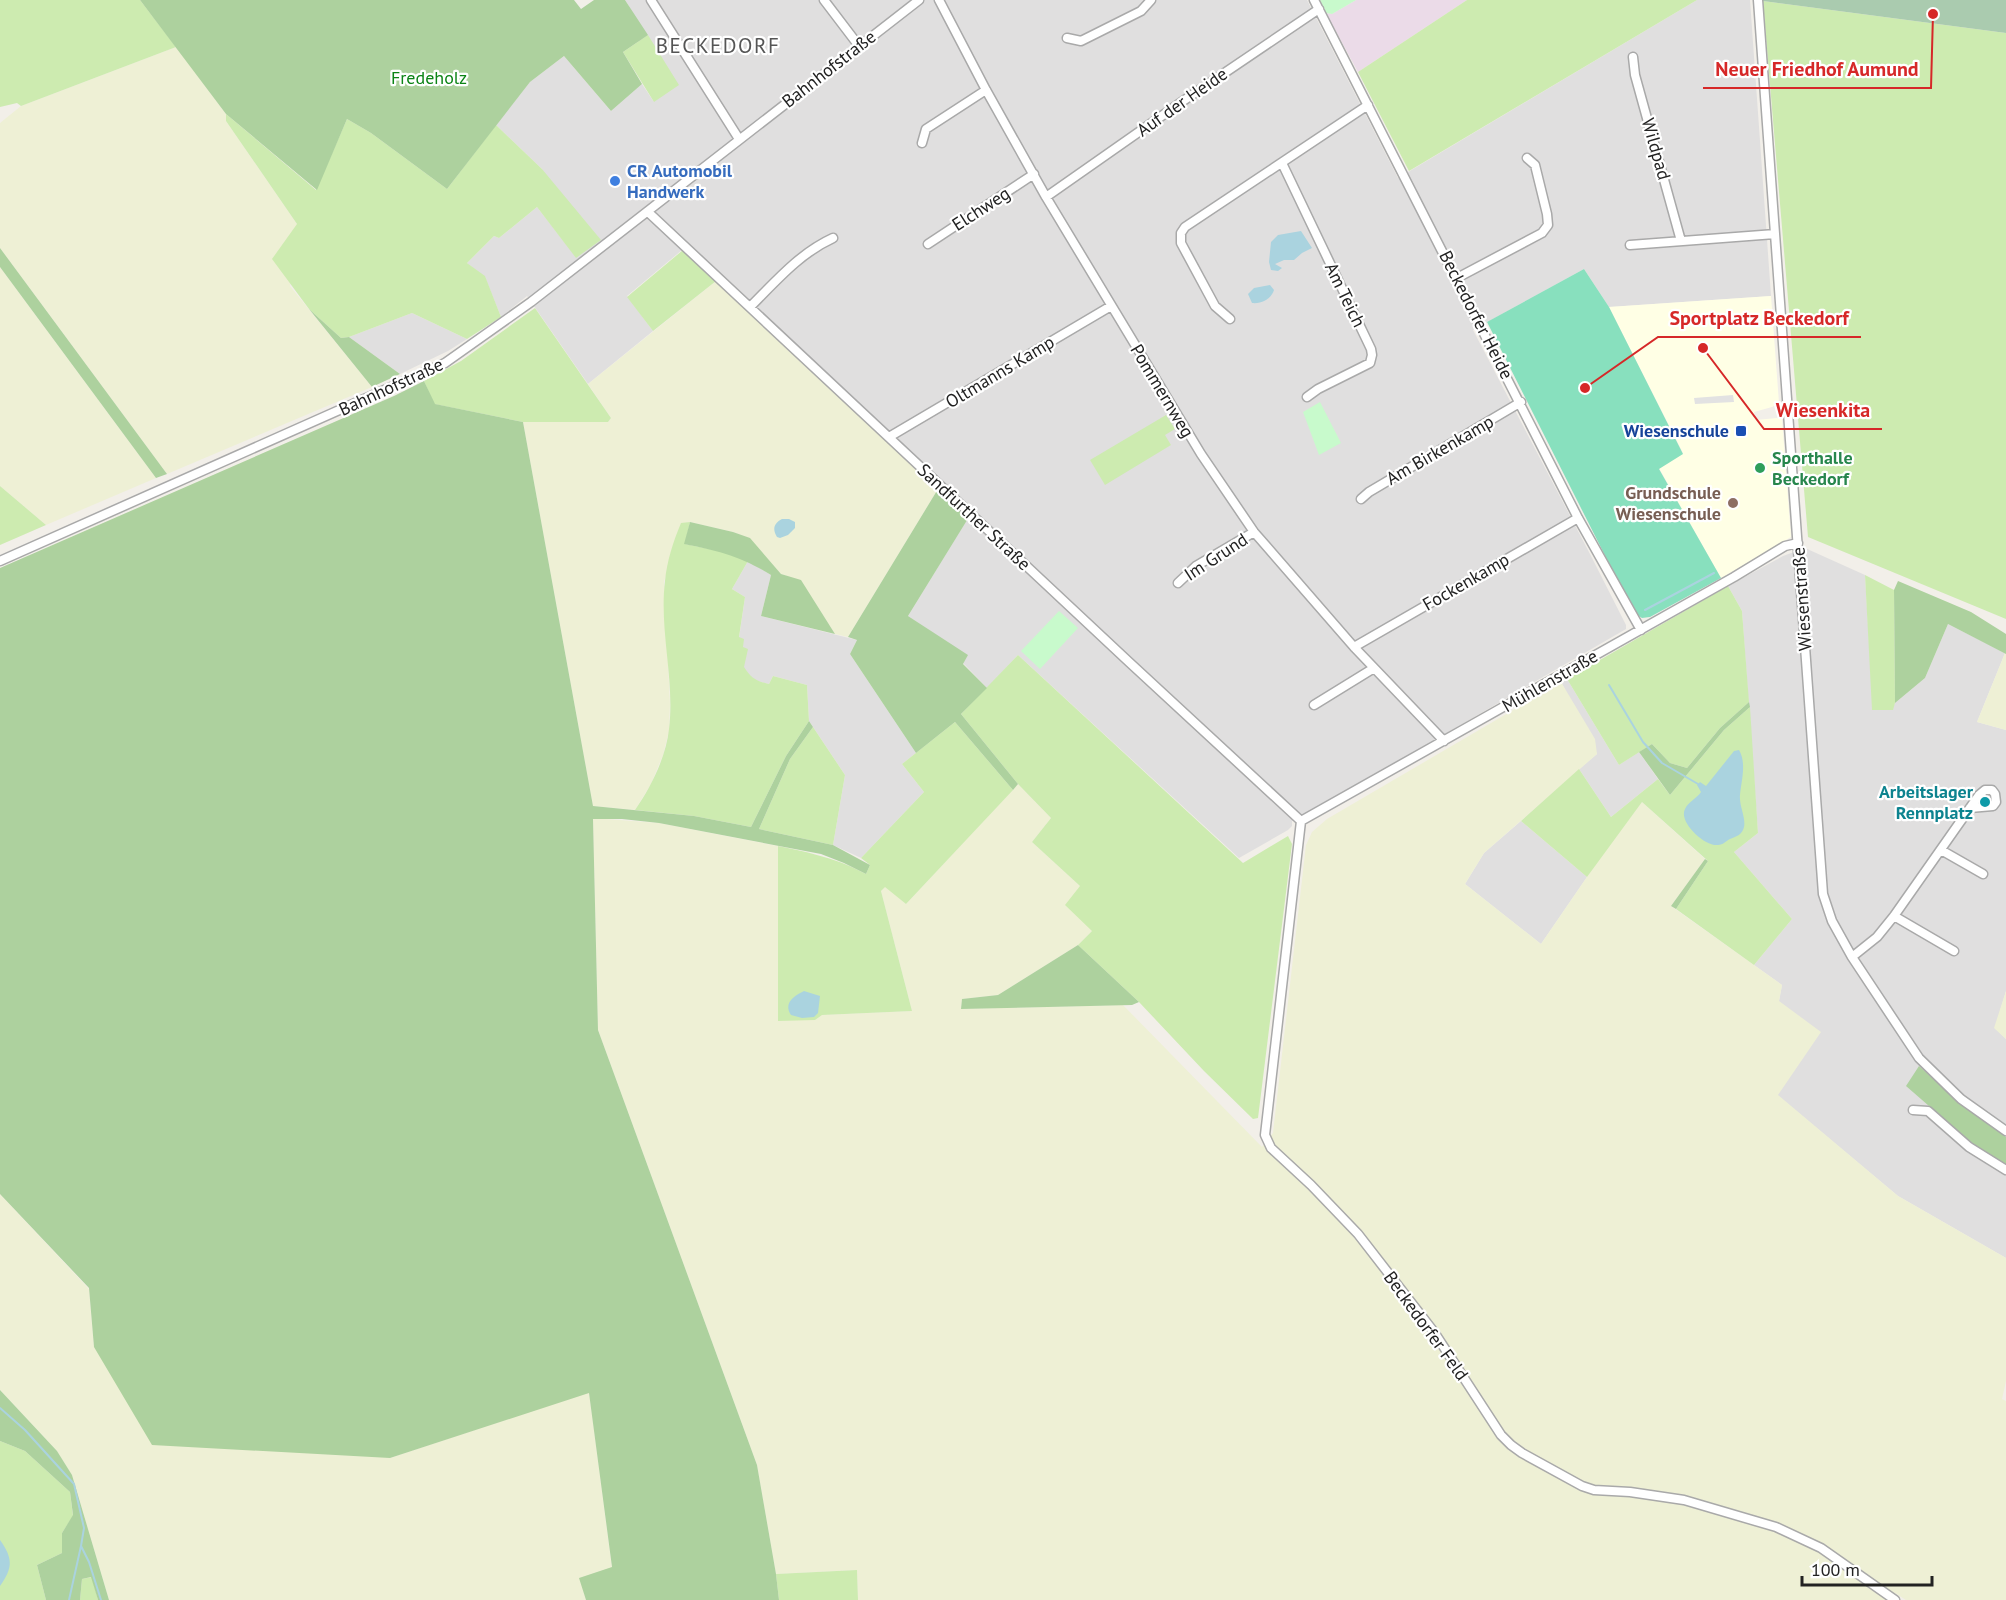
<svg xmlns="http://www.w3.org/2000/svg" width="2006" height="1600" viewBox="0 0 2006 1600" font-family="'PT Sans',sans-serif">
<rect width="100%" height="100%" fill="#f2efe9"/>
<path fill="#e0dfdf" d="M625,0H1307L1398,178L1697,0H1750L1771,296L1609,307L1584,269L1473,330L1590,554L1626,625V629L1305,815L1301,816L1292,821V826L1288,830L1239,858L1018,655L987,688L963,663L967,656L908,616L973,510L688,245L627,296L653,331L588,384L527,296L501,317L485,277L467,263L494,236L499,238L537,207L576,257L542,169L496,125L530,82L564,56L611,111L642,84L654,102L629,6Z
M412,313L467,339L448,351L400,374L349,337Z
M1805,548L1865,575L1873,710H1892L1895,703L1925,678L1948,624L2005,653L1977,722L2006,730V991L1995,1028L2006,1039V1258L1898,1196L1777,1095L1779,1001L1782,985L1754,965L1792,919L1734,852L1758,833L1742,611L1728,586L1783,556Z
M748,561L771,575L761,616L857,640L850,654L916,753L902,764L924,792L861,858L833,845L845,775L809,721L807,685L773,676L769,684L753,680L743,667L742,648L739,638L745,597L732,589Z
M1567,679L1619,765L1639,752L1658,779L1611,817L1579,769L1597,754L1561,682Z
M1521,821L1587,877L1541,944L1465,884L1484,853Z"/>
<path fill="#ebdbe8" d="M1356,0H1467L1358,72L1326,13L1332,14Z"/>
<path fill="#ffffe5" d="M1771,296L1779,403L1772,407L1754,412L1756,420L1777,418L1782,419L1791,537L1721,578L1659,468L1683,453L1609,307Z"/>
<path fill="#eef0d5" d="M176,47L226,114V121L297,224L290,286L372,387L167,474L0,248V123L21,106Z
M0,267L156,478L46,525L0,486Z
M716,281L938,489L848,637L835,634L801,581L781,574L749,538L733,532L690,522L681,524L664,582L670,704L669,731L663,755L651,784L635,810L593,806L523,422H608L611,418L588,384Z
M2005,653L2006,654V730L1977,722Z
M1561,682L1595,739L1597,754L1484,853L1465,884L1541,944L1602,855L1642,802L1705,859L1671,906L1782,985L1779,1001L1821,1032L1778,1095L1898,1196L2006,1258V1381L2002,1399L2006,1401V1600H1906L1895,1593L1892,1600H858L857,1570L776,1574L757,1465L598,1030L593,818L659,823L778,846V1021L822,1015L912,1011L881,891L885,886L906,904L1018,784L1051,818L1032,842L1080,886L1092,931L1078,945L998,995L962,999L961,1009L1123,1005L1262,1147L1273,1133L1306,845L1312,832L1327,819Z
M2006,991V1039L1994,1028Z
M0,1194L89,1289L94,1347L390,1458L589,1392L612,1568L580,1578L586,1600H109L72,1475L57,1451L0,1390Z"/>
<path fill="#cdebb0" d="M0,0H140L176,47L21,106L17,103L0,107Z
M1467,0H1697L1409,171L1358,72Z
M1763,1L2006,33V619L1808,537Z
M648,35L679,85L654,102L623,52Z
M226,114L316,190L347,119L371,133L447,189L496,125L542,169L601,240L576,258L537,207L499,238L494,236L467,263L485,276L501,317L467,339L412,313L349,337L341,338L309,309L272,259L297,224L226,121Z
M683,250L716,281L653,331L627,297Z
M535,308L611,418L608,422H523L434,404L424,381L461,361Z
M1166,415L1175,429L1165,435L1171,445L1105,485L1090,460Z
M0,486L46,525L0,545Z
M690,522L685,544L724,552L748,561L732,589L745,597L739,637L744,639L743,647L748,649L744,667C751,678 756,681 769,684L773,676L807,685L809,721L786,756L751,827L694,816L635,810C651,787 666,757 669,729C675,680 659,630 665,581C667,561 673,542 681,523Z
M1865,575L1894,590L1895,703L1893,710H1872Z
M1728,586L1742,611L1749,702L1720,728L1687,768L1670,763L1652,744L1619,765L1567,679Z
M1018,655L1243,863L1288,836L1292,844L1258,1118L1253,1119L1204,1071L1139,1002L1078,945L1092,931L1065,905L1080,886L1032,842L1051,818L1018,784L961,714Z
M1750,707L1758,833L1734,852L1792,919L1754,965L1676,909L1708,861L1642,802L1587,877L1521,821L1579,769L1611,817L1658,779L1670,795L1724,730Z
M955,722L1013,790L906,904L885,887L881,891L912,1011L822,1015L815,1020L778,1021V846C811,853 836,858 866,874L870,865L861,858L924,792L902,764Z
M813,727L845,775L833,845L759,829L790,759Z
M0,1441L25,1451L70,1492L73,1516L62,1533V1553L37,1565L46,1600H0Z
M857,1570L858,1600H779L776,1574Z
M92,1577L98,1600H80L82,1579Z"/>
<path fill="#add19e" d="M140,0H574L581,9L594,0H625L648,35L623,52L642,84L611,111L564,56L530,82L447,189L371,133L347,119L317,190L226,114Z
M0,248L167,474L156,478L0,267Z
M309,309L341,338L349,337L400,374L372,387Z
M424,381L435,404L523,422L593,806L694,816L751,827L786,756L809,721L813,727L790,759L759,829L833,845L870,865L866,874L844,863L821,854L659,823L622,819H593L598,1030L757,1465L776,1574L779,1600H586L579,1578L612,1567L589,1393L390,1458L152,1445L94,1347L89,1288L0,1194V568L394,396Z
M938,489L969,517L908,616L968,655L963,664L987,688L961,714L1018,784L1013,790L955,722L916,753L850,654L857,640L848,637Z
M690,522L733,532L750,538L781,574L801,580L835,634L761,616L771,575C740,556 719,551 684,544Z
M1898,581L1971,612L2006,634V654L1948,624L1925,678L1895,703L1894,590Z
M1749,702L1750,707L1724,730L1670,795L1639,752L1652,744L1670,763L1687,768L1720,728Z
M1705,859L1708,861L1676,909L1671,906Z
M1078,945L1139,1002L1132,1005L961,1009L962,999L998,995Z
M1919,1066L1965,1107L2006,1137V1167L1983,1153L1906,1086Z
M0,1390L57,1451L72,1475L109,1600H98L91,1577L82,1579L80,1600H46L37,1565L62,1553V1533L73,1515L70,1492L25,1451L0,1441Z"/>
<path fill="#aacbaf" d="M1763,0H2006V33L1763,1Z"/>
<path fill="#c8facc" d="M1320,0H1356L1332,14L1326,13Z
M1320,402L1341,443L1319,455L1303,412Z
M1059,611L1078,628L1040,669L1021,651Z"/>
<path fill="#88e0be" d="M1584,269L1609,307L1683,454L1659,469L1721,578L1650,617L1642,618L1634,613L1487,322Z"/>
<path fill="#e2e2e2" d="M1733,395L1734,402L1695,404L1694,398Z"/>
<path fill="#aad3df" d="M1301,231L1312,248L1302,253L1294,260H1284L1275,264L1282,268L1278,271L1271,270L1269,262L1271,242L1278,235Z
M1270,285L1274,290C1271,299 1262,304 1252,303L1248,294L1254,288Z
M782,519H789L795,522V528L788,535L780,538L777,537C772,529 774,523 782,519Z
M1739,750C1747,763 1741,782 1740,795C1739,806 1746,817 1744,827C1742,835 1737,836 1730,839C1726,841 1723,845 1718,845C1705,847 1678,822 1685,809C1688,802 1697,798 1701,792L1697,785L1700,782L1706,786L1734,751Z
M804,991L820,996L818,1013L814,1017L802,1018L791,1015C783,1003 794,996 804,991Z
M0,1540C13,1558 13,1568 0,1586Z"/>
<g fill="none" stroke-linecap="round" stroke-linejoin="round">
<path stroke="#aad3df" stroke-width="2" d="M1645,610L1714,573
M1609,685L1643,742L1662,763L1698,784
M0,1408L25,1430L74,1484L84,1528L81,1546L89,1562L101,1600
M69,1600L81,1546"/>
<g stroke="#a9a9a9" stroke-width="11">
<path id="minor" d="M651,0L739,139
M824,0L859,46
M939,0L986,90L1046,197L1201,454L1254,532L1354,647L1444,741
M1314,0L1578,518L1641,630
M1758,0L1823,894L1832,921L1852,957L1919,1058L1961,1099L2006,1131
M1067,38L1081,41L1141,11L1151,0
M1633,57L1635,75L1681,241
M922,143L926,129L986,90
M1282,163L1371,349L1372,355L1370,363L1318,389L1307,397
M1046,197L1183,101L1319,9
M648,212L1129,662L1301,821
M928,244L1034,174
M1630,245L1775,234
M1457,278L1542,233L1548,225L1547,214L1535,165L1527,158
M750,307C776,281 800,253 833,238
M1230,319L1215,306L1181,243V233L1185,227L1368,105
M889,437L1111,306
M1361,499L1369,492L1521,402
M0,561L445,363L531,302L919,0
M1178,583L1196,566L1254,532
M1354,647L1578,518
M1314,705L1374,668
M1301,821L1265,1135L1271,1148L1311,1185L1358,1234L1434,1332L1501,1435L1511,1445L1522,1453L1582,1486L1594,1490L1630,1492L1684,1500L1776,1527L1821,1548L1895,1600
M1301,821L1734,577L1785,546L1798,543
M1941,850L1983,874
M1894,916L1954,951
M1852,957L1877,937L1894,916L1979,795L1985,790H1992L1995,794L1996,802L1993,806L1970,808
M1913,1110L1928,1111L1969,1147L2006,1170"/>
</g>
<use href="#minor" stroke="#fff" stroke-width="8"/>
</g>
<circle fill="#3f7fe0" stroke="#fff" stroke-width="2" cx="615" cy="181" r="6"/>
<rect fill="#1a4fb4" stroke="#fff" stroke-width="2" x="1735" y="425" width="12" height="12" rx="3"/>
<circle fill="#2e9e5b" stroke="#fff" stroke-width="2" cx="1760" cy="468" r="6"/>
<circle fill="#8d6e63" stroke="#fff" stroke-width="2" cx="1733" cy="503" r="6"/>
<circle fill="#0f9aa8" stroke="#fff" stroke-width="2" cx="1985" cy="802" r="6"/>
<g text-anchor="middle" stroke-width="4.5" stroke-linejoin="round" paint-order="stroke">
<g font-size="18" fill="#222" stroke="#fff">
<text transform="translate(829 69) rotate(-38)" y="6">Bahnhofstraße</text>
<text transform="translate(1182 102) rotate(-35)" y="6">Auf der Heide</text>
<text transform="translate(1656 149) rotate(74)" y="6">Wildpad</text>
<text transform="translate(981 209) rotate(-33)" y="6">Elchweg</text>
<text transform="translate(1345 295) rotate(64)" y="6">Am Teich</text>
<text transform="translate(1476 315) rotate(63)" y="6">Beckedorfer Heide</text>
<text transform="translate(1000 372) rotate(-31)" y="6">Oltmanns Kamp</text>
<text transform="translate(391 387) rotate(-25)" y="6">Bahnhofstraße</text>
<text transform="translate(1162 391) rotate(59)" y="6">Pommernweg</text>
<text transform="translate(1440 450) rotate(-30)" y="6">Am Birkenkamp</text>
<text transform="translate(974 517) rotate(43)" y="6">Sandfurther Straße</text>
<text transform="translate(1216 557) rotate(-33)" y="6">Im Grund</text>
<text transform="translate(1466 582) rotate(-30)" y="6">Fockenkamp</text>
<text transform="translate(1802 599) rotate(-94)" y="6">Wiesenstraße</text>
<text transform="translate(1550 681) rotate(-30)" y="6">Mühlenstraße</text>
<text transform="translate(1426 1326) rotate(54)" y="6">Beckedorfer Feld</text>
</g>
<g font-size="18" fill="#0c8416" stroke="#fff">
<text x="429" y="84">Fredeholz</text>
</g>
<g font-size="18" font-weight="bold" fill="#366cbe" stroke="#fff" text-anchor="start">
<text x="627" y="177">CR Automobil<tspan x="627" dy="21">Handwerk</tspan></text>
</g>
<g font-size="18" font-weight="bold" fill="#164399" stroke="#fff" text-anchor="end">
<text x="1729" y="437">Wiesenschule</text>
</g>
<g font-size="18" font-weight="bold" fill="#27864d" stroke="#fff" text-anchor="start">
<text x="1772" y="464">Sporthalle<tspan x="1772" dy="21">Beckedorf</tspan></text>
</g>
<g font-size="18" font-weight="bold" fill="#785e54" stroke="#fff" text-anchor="end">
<text x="1721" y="499">Grundschule<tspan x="1721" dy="21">Wiesenschule</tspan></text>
</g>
<g font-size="18" font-weight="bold" fill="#0d838f" stroke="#fff" text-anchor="end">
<text x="1973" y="798">Arbeitslager<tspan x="1973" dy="21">Rennplatz</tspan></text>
</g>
<g font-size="21" letter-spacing="1.5" fill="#555" stroke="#fff">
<text x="718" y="53">BECKEDORF</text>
</g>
</g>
<path fill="none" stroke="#d62828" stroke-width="2" d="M1933 14L1931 88H1703M1585 388L1658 337H1861M1703 348L1764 429H1882"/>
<g fill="#d62828" stroke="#fff" stroke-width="2">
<circle cx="1933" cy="14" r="6"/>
<circle cx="1585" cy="388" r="6"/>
<circle cx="1703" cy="348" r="6"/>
</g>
<g font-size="20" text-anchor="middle" font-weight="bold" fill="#d62828" stroke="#fff" stroke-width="4.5" stroke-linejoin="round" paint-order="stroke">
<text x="1817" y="76">Neuer Friedhof Aumund</text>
<text x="1759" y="325">Sportplatz Beckedorf</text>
<text x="1823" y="417">Wiesenkita</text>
</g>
<path d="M1802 1576v9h130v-9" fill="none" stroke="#222222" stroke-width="3"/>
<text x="1811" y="1576" font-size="18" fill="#222222" stroke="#ffffff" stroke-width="4.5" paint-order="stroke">100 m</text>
</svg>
